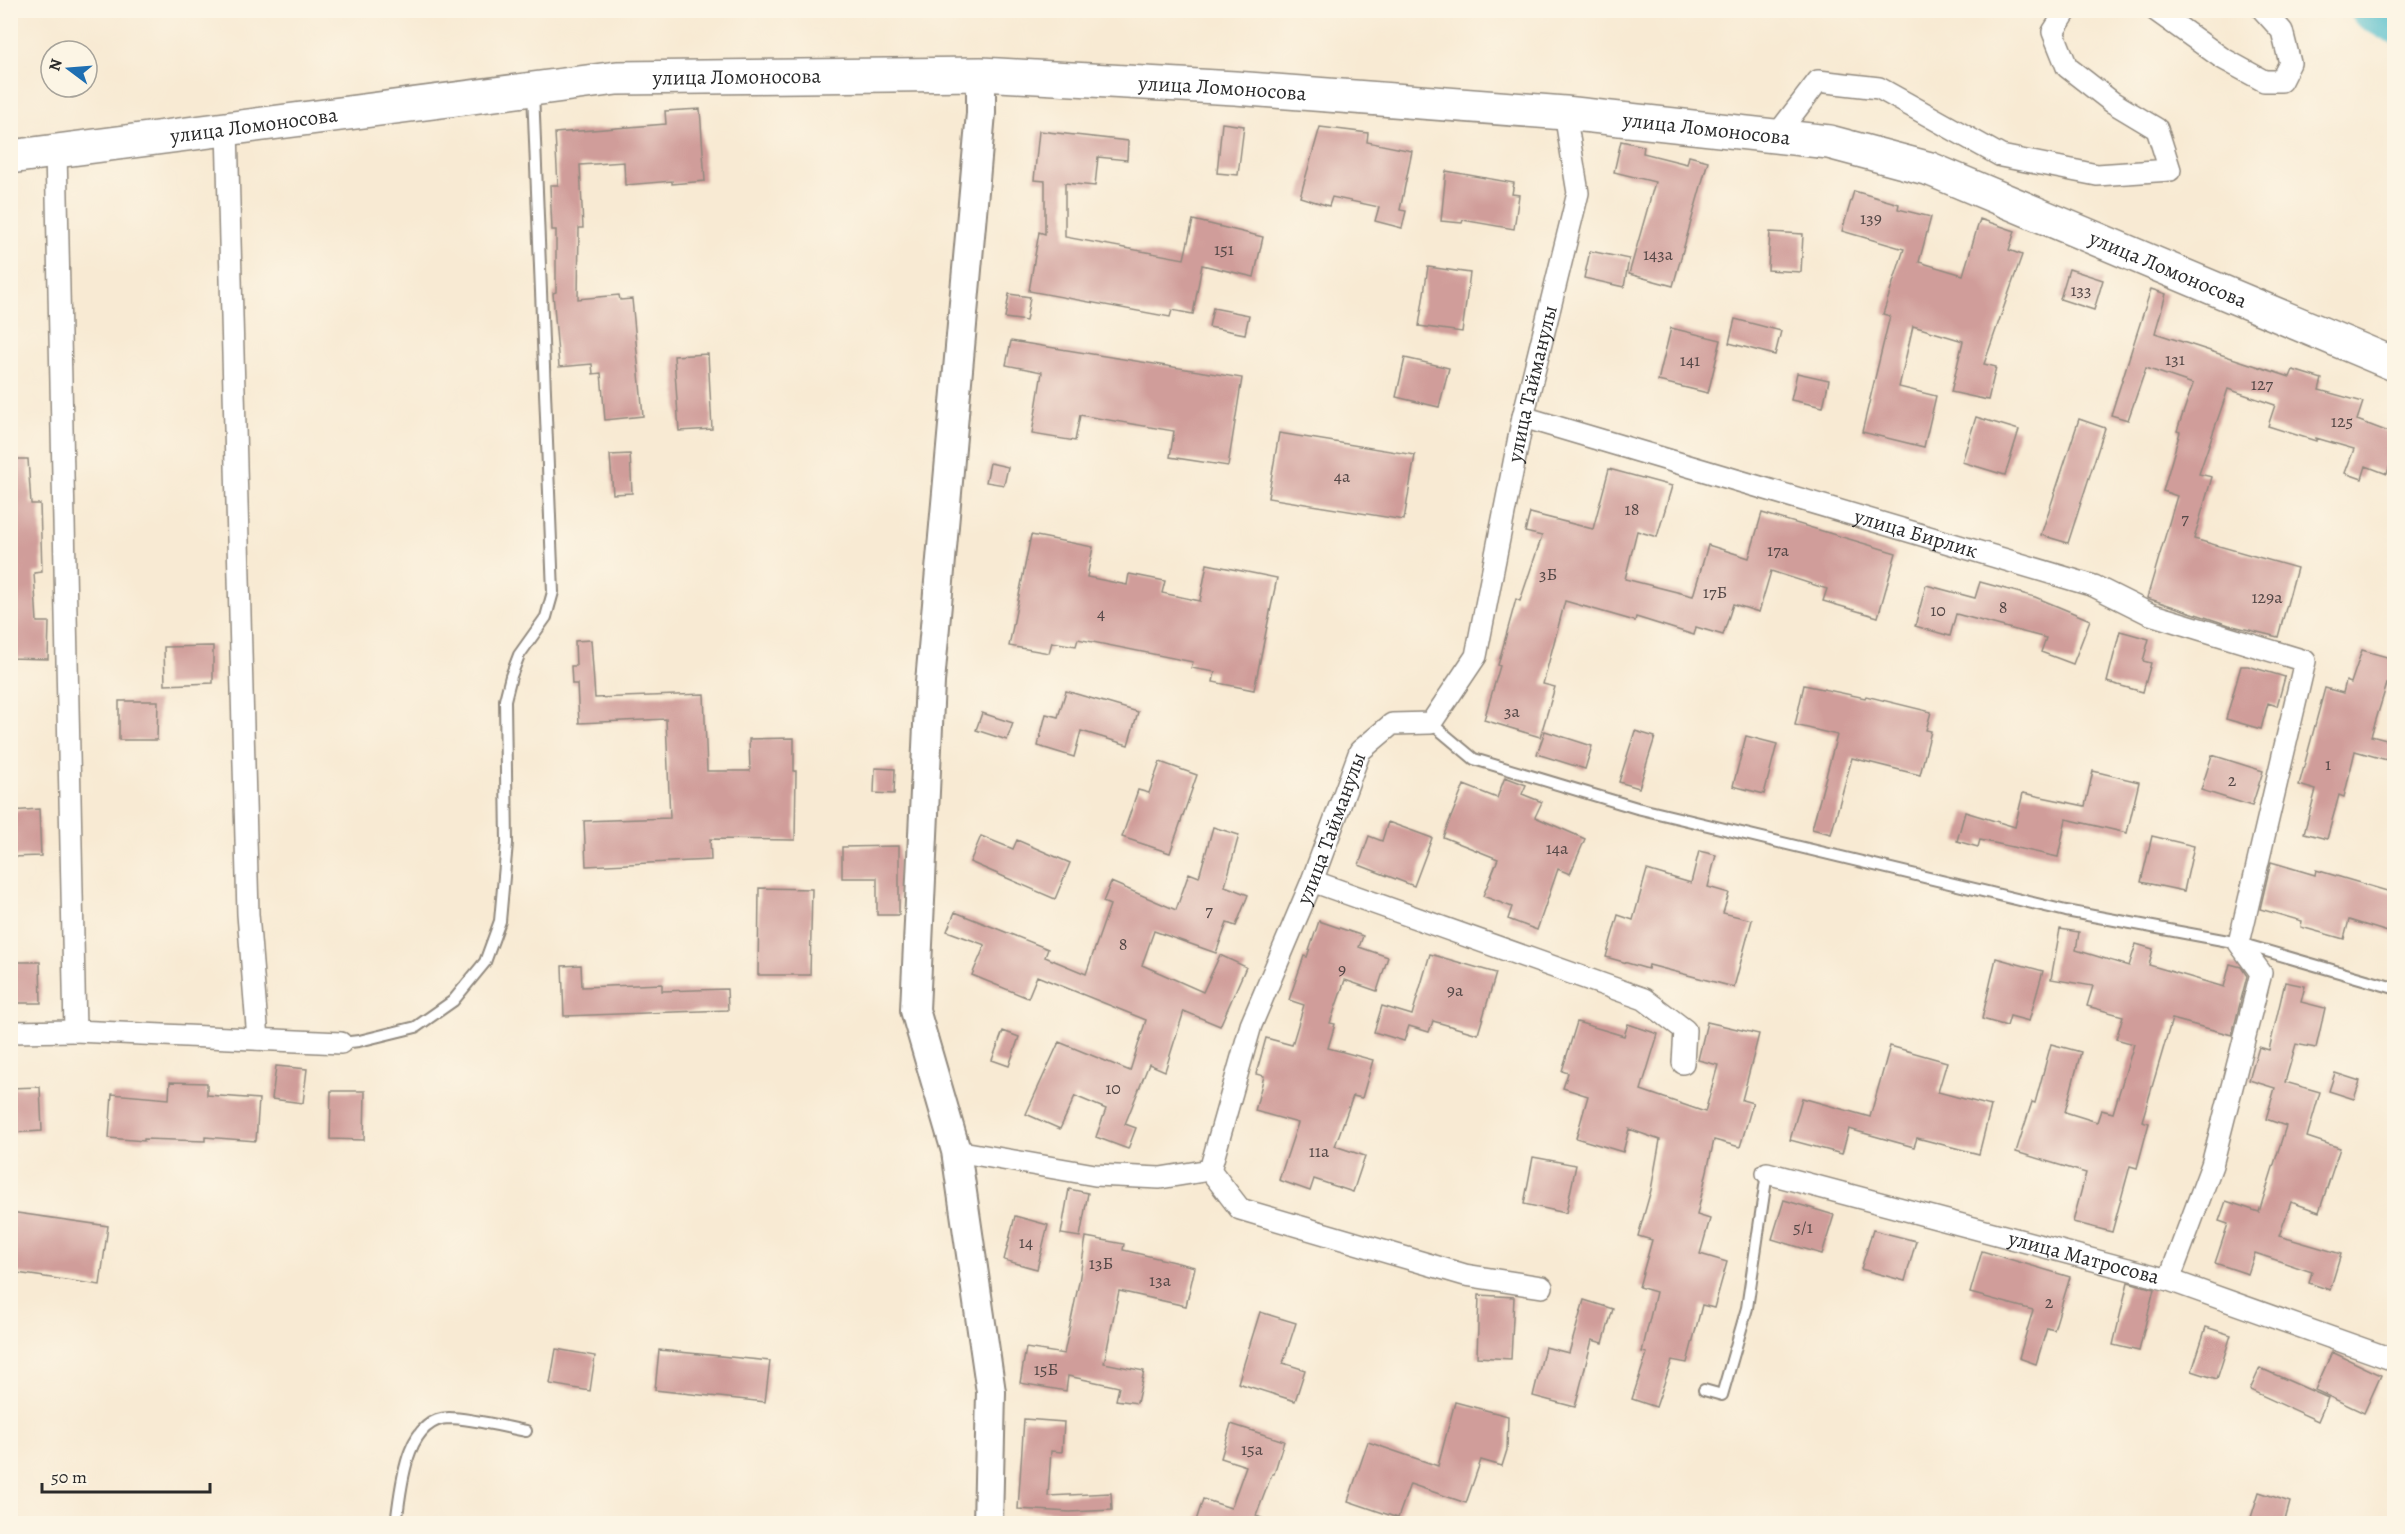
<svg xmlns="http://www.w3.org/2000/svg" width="2405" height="1534" viewBox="0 0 2405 1534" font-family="Alegreya,serif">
<rect width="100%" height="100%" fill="#fcf5e5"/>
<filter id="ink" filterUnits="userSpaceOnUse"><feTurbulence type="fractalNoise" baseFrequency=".0167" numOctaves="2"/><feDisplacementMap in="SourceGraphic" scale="12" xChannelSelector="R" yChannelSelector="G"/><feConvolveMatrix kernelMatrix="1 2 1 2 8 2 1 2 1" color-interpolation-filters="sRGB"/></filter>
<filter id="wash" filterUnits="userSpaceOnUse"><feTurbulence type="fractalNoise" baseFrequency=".008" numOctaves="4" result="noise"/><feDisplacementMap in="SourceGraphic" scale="24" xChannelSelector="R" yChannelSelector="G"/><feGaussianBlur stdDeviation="1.35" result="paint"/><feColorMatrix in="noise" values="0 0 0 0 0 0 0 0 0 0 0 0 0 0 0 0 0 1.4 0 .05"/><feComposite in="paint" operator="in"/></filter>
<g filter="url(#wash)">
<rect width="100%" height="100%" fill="#f8ead3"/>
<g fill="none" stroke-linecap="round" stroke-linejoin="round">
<path stroke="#51bdcc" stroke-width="40" d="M2370,10L2394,24"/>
</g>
<g id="blocks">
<path fill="#d09d9a" d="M700,109L705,181L672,184V181L625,185L624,162L580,165L583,228H579L578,299L619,295L620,300L632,299L643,416L605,420L601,373L593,374L592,364L559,367L553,293L556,292V230H552L550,185H558L555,133L666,124L665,111Z
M1222,123L1244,126L1238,175L1217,173Z
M1320,127L1368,133L1367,142L1412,151L1400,210L1406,211L1402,228L1375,221L1379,207L1332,197L1329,206L1300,197Z
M1039,131L1128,141L1127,160L1098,157L1095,186L1065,183V237L1184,259L1193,220L1263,237L1254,277L1202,265L1193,314L1172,310L1170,317L1029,291L1039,232L1045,234V181L1034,180Z
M1621,141L1644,146L1643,153L1687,164L1689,156L1708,161L1673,286L1629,274L1655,182L1614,172Z
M1446,171L1514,183L1512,194L1519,195L1514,229L1463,220L1462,223L1441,221Z
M1854,191L1899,204L1898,209L1931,217L1919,262L1963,275L1980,219L2015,231L2009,250L2022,255L1984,364L1996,367L1988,400L1951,392L1963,341L1913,326L1899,387L1936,396L1924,447L1862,432L1890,316L1883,314L1904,249L1842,231Z
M1770,232L1803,234L1801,272L1768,270Z
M1590,251L1629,259L1624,287L1584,278Z
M1428,267L1470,273L1462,332L1419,326Z
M2069,269L2103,280L2094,310L2060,299Z
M2151,289L2166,294L2155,333L2290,377L2293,370L2322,379L2319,390L2363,402L2357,420L2394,434V453L2387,474L2366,466L2362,479L2345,473L2354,449L2316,438V441L2268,426L2275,405L2228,389L2199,474L2212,477L2194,539L2297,568L2278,637L2229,625L2147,598L2177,496L2163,491L2180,432L2177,431L2193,384L2146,368L2128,420L2111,415Z
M1009,294L1030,297L1026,321L1005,318Z
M1213,308L1249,315L1245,334L1209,327Z
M1735,319L1781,331L1775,355L1729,343Z
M1671,328L1721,340L1708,393L1658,381Z
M1011,341L1242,378L1228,466L1170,457L1174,431L1080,415L1075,441L1032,434L1042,372L1006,365Z
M708,354L712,429L679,431L674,356Z
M1405,358L1449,368L1439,407L1396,397Z
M1797,373L1829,380L1823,407L1791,400Z
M1976,417L2019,430L2005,475L1962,462Z
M2079,419L2105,428L2068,543L2041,535Z
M1279,433L1415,455L1404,520L1268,498Z
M630,454L632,493L613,494L610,455Z
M10,459H28L31,504H40L42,572L34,573L37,622H49L48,659L10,658Z
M990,463L1008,467L1004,485L986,482Z
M1609,469L1672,486L1657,537L1637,531L1625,579L1693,596L1708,545L1749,558L1762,513L1896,553L1878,617L1823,601L1827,589L1771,571L1759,612L1733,604L1723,635L1696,627L1694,635L1636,617L1635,621L1565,601L1543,684L1555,687L1540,737L1484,720L1500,666L1498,665L1516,599L1520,601L1542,536L1525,532L1530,513L1593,529Z
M1031,535L1093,547L1087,577L1127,585L1129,574L1165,581L1162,593L1200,601L1207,564L1277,578L1254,690L1213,682L1215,672L1191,668L1193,662L1078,639L1076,646L1052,642L1049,653L1009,646Z
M1980,582L2035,597L2090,620L2073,664L2041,652L2046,638L1956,614L1950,636L1915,626L1926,585L1975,598Z
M2120,631L2149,639L2143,661L2151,663L2143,692L2107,682Z
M591,640L595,698L704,694L707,771H750L749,739L794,738V771H796L795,840L710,839L711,860L586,866L584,821L670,818L666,719L579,723L577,684H572L571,666H576L575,641Z
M213,646V683L165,685L164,647Z
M2362,650L2394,659V686L2387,684L2371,736L2394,742V762L2355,751L2344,797L2339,795L2327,839L2304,833L2316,790L2299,785L2325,688L2343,693L2346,681L2351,683Z
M2241,666H2248L2285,677L2277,706L2268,703L2261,729L2226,719Z
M1804,685L1865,698L1866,696L1931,712L1926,730L1931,731L1920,775L1852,758L1831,834L1812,829L1837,735L1795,725Z
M1066,691L1138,712L1128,745L1081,731L1074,757L1038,746L1046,714L1058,717Z
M119,701H158L157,740H119Z
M982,713L1013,723L1007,740L976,730Z
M1545,731L1592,746L1585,769L1537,754Z
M1635,731L1655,737L1639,788L1619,782Z
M1746,736L1777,744L1764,794L1733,786Z
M2212,755L2263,771L2252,806L2201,790Z
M1160,762L1197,775L1170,853L1122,837L1138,790L1149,793Z
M875,768L895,769L894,794L874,793Z
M2093,771L2139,782L2127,833L2066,819L2058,857L1980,840L1978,847L1957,841L1965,812L2015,827L2023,793L2085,806Z
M1505,777L1526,785L1522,794L1542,802L1535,817L1585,839L1570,874L1558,869L1537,930L1508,919L1512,907L1483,896L1498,859L1443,837L1464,785L1497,798Z
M39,809L41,856L10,857V811Z
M1388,822L1432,838L1414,886L1359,865L1369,836L1382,841Z
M1213,827L1239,835L1225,886L1248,895L1236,926L1227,923L1216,953L1154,931L1142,965L1203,992L1220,955L1246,967L1220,1026L1184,1011L1165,1071L1149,1064L1125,1124L1136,1128L1128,1149L1096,1137L1106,1109L1075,1096L1060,1129L1026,1114L1059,1042L1130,1071L1146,1020L1037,976L1028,998L972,975L985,945L947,931L955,912L1048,949L1045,957L1086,974L1110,905L1103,902L1111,882L1176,910L1189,873L1199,877Z
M981,836L1013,849L1017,840L1070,863L1055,899L970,862Z
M2152,836L2194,846L2184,891L2141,882Z
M899,846V915H877V878H842V847Z
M1699,851L1716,855L1708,887L1729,893L1723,913L1752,920L1734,987L1649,965L1648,969L1606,957L1618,915L1633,920L1647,870L1691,883Z
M2271,862L2315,875L2316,870L2394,893V934L2349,920L2344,939L2301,927L2302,921L2260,909Z
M759,888L812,889L810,975H758Z
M1319,921L1363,936L1359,947L1388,957L1377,991L1345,980L1330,1023L1335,1024L1328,1048L1373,1060L1362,1098L1353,1096L1335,1146L1365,1156L1353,1192L1314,1179L1310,1191L1279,1180L1298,1123L1255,1111L1264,1076L1256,1074L1266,1038L1292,1045L1304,1005L1289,1000L1304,956L1307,957Z
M2060,929L2079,932L2076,950L2129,966L2136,944L2153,949L2149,965L2224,987L2230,964L2241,967L2247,976L2232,1035L2172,1019L2142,1121L2149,1123L2137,1168L2130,1166L2112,1232L2073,1222L2086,1173L2016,1152L2032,1102L2035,1103L2051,1044L2081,1052L2065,1112L2097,1122L2101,1110L2113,1113L2134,1044L2116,1039L2123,1016L2087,1006L2093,986L2051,979Z
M1430,954L1496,973L1478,1034L1433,1021L1429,1032L1409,1026L1404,1041L1374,1032L1382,1006L1412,1015Z
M1996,958L2043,971L2029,1021L2010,1016L2007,1026L1982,1019Z
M10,962H40L41,1003H10Z
M581,965L582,987L662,984V991L727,989L728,1010L564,1016L562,966Z
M2285,982L2305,986L2301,1002L2325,1008L2316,1048L2296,1044L2285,1082L2320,1092L2307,1137L2340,1148L2319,1212L2291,1202L2279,1236L2341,1254L2330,1290L2309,1283L2312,1272L2255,1253L2248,1274L2215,1263L2228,1224L2219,1221L2226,1201L2259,1212L2286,1126L2266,1119L2275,1088L2249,1080L2259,1047L2269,1050Z
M1577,1022L1624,1036L1628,1024L1658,1034L1641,1090L1705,1112L1718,1065L1698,1060L1707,1022L1759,1034L1742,1100L1753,1103L1740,1147L1714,1140L1697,1215L1710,1219L1700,1254L1727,1262L1714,1308L1702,1305L1687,1363L1672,1360L1656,1407L1632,1399L1647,1353L1642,1352L1656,1292L1639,1287L1652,1240L1638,1236L1651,1190L1660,1140L1629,1129L1623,1152L1576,1138L1588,1096L1563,1088L1568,1073L1562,1071Z
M1003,1031L1019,1037L1009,1066L992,1060Z
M1890,1046L1947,1062L1938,1092L1991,1106L1979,1154L1917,1138L1914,1147L1849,1129L1842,1154L1790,1140L1802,1098L1870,1117Z
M276,1066L307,1069L303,1103L272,1099Z
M2335,1073L2360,1081L2354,1099L2329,1091Z
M170,1082L207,1083V1095L259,1099L256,1141L205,1137V1141L144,1139V1141L109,1138L112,1094L169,1099Z
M40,1087L42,1131L10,1133V1088Z
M331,1091H365L364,1140L330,1139Z
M1533,1157L1576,1165L1566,1213L1524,1204Z
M1069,1189L1088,1193L1080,1237L1061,1234Z
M1784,1200L1834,1215L1822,1254L1772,1239Z
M10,1212L108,1226L100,1285L10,1272Z
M1015,1216L1048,1225L1037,1269L1004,1260Z
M1873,1230L1916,1241L1905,1281L1861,1269Z
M1086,1237L1124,1244L1123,1250L1195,1267L1186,1306L1119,1291L1104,1363L1144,1371L1137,1403L1116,1400L1119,1387L1068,1376L1066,1391L1020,1383L1026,1348L1064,1354L1079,1282Z
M1982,1251L2070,1277L2054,1330L2047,1328L2036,1364L2019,1358L2033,1310L1970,1293Z
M2128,1282L2154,1289L2139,1351L2113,1345Z
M1479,1295L1514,1297L1511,1359L1477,1357Z
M1584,1300L1613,1309L1603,1343L1592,1340L1575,1407L1533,1396L1545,1347L1569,1353Z
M1260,1312L1296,1323L1283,1363L1305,1370L1295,1401L1238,1383Z
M2206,1327L2231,1335L2217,1379L2192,1371Z
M556,1349L595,1356L590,1391L550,1384Z
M659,1350L770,1361L765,1402L655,1390Z
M2332,1352L2381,1375L2364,1413L2315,1390Z
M2260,1368L2328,1398L2318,1421L2250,1390Z
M1455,1402L1508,1416L1507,1450L1502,1466L1481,1460L1466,1503L1410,1484L1398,1518L1348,1501L1368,1442L1438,1466Z
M1024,1419L1064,1422L1062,1452L1051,1451L1048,1496L1111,1493L1112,1510L1070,1512L1018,1509Z
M1231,1424L1284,1441L1274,1474H1272L1256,1516L1267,1520V1524H1195L1203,1499L1231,1508L1246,1466L1221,1458Z
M2259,1492L2290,1502L2284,1524H2249Z"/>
</g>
</g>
<g filter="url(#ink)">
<use href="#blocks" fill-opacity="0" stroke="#928a7f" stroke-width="1.5"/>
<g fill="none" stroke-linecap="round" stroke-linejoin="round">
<g stroke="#928a7f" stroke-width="14">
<path id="lane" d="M1431,723L1474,759L1637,808L2066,911L2239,943L2394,988
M341,1043L359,1041L416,1027L453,1001L485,962L500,921L507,843L505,700L511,676L519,655L546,617L553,592L533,91
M1704,1390L1722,1395L1747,1308L1767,1173
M396,1524C401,1491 404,1419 449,1418C469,1418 505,1427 526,1431"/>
</g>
<g stroke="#928a7f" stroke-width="24">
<g id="street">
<path d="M2155,10L2222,58L2264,81H2281L2290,63L2282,31L2263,10"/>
<path d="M227,129L248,914L258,1039"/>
<path d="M1776,136L1818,81L1879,88L2001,156L2097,175L2170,170L2157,129L2112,102L2067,67L2053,32L2067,10"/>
<path d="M56,151L75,1031L341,1043"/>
<path id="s1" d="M1523,417L2094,586L2150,614L2305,661L2239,943L2261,973L2212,1165L2169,1280"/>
<path d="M1312,881L1644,999L1685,1030L1683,1063"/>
<path d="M10,1032L75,1031"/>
<path id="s2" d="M956,1151L1095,1175L1160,1178L1210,1170L1251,1025L1312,881L1360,751L1392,724L1431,723L1476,656L1523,417L1578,193L1565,113"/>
<path d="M1210,1170L1240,1209L1465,1275L1542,1287"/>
<path id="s3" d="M1767,1173L2169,1280L2394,1360"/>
</g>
</g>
<g stroke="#928a7f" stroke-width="32">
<path id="secondary" d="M981,74V113L930,682L915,1010L956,1151L991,1392L988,1524"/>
</g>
<g stroke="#928a7f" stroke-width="36">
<g id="primary">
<path id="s4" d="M10,157L617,78L981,74L1235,88L1565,113L1829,142L1930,169L2394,364"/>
</g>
</g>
<use href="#lane" stroke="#fff" stroke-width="10"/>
<use href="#street" stroke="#fff" stroke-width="21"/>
<use href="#secondary" stroke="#fff" stroke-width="28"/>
<use href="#primary" stroke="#fff" stroke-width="33"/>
</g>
</g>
<g text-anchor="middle" stroke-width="6" stroke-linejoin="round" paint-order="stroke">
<g font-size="18" fill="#544847">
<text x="1871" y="224">139</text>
<text x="1224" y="255">151</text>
<text x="1658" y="260">143а</text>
<text x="2081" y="296">133</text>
<text x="2175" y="365">131</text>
<text x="1690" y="366">141</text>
<text x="2262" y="390">127</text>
<text x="2342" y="427">125</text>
<text x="1342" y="482">4а</text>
<text x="1632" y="515">18</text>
<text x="2185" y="524">7</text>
<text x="1778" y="556">17а</text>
<text x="1548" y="580">3Б</text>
<text x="1715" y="598">17Б</text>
<text x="2267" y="603">129а</text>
<text x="2003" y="613">8</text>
<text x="1938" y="616">10</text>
<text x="1101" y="619">4</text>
<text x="1512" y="717">3а</text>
<text x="2328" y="770">1</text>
<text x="2232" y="786">2</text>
<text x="1557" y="854">14а</text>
<text x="1209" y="916">7</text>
<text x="1123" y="950">8</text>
<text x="1342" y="975">9</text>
<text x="1455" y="996">9а</text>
<text x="1113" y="1094">10</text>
<text x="1319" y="1157">11а</text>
<text x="1803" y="1233">5/1</text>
<text x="1026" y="1248">14</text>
<text x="1101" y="1269">13Б</text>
<text x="1160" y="1286">13а</text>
<text x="2049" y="1308">2</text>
<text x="1046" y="1375">15Б</text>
<text x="1252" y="1455">15а</text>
</g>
<g font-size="21" fill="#2b2b2b" stroke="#fcf5e5">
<text dy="7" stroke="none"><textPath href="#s4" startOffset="732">улица Ломоносова</textPath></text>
<text dy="7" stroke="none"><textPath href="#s4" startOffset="1218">улица Ломоносова</textPath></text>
<text dy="7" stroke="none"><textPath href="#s4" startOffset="246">улица Ломоносова</textPath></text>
<text dy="7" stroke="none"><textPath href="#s4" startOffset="1704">улица Ломоносова</textPath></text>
<text dy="7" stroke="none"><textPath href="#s4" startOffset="2190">улица Ломоносова</textPath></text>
<text dy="7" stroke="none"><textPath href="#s2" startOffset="1142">улица Тайманулы</textPath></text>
<text dy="7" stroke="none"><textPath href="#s1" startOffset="410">улица Бирлик</textPath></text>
<text dy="7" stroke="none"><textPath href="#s2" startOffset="620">улица Тайманулы</textPath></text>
<text dy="7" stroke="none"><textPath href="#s3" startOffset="328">улица Матросова</textPath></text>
</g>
</g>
<rect width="2405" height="1534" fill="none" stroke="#fcf5e5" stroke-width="36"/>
<g transform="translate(69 69) rotate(286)"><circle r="28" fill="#fcf5e5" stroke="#a8a49b" stroke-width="1.5"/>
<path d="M0-4.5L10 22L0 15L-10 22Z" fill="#1f6fb2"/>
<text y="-9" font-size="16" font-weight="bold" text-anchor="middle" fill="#2b2b2b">N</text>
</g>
<path d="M42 1483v9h168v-9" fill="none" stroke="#2b2b2b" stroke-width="3"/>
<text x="51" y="1483" font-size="18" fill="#2b2b2b" stroke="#fcf5e5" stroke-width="4.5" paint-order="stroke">50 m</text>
</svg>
